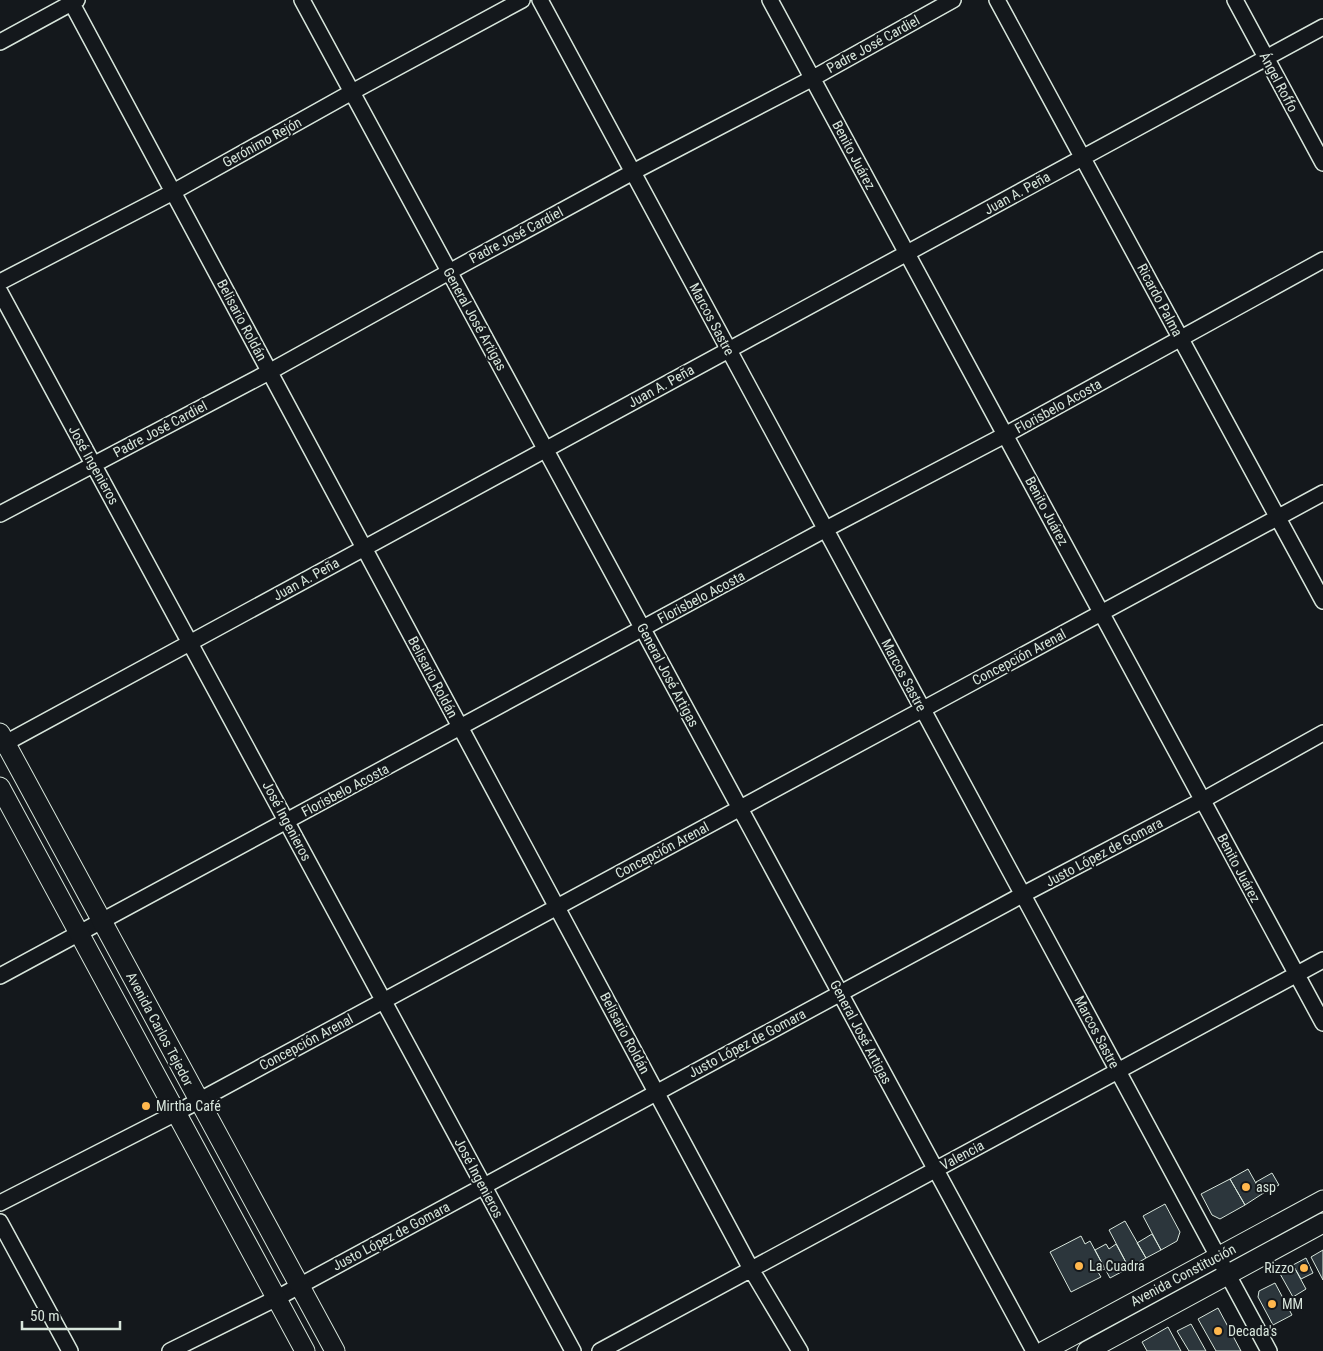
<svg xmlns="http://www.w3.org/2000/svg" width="1323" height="1351" viewBox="0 0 1323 1351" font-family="'Roboto Condensed',sans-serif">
<rect width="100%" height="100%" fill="#14181c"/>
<path fill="#2c363c" stroke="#d8e6dc" d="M1248,1169L1262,1194L1245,1205L1230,1179Z
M1272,1173L1279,1185L1262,1194L1256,1182Z
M1230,1179L1245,1205L1220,1219L1212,1215L1201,1194Z
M1165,1204L1180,1232L1177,1241L1161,1250L1143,1216Z
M1125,1221L1146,1258L1129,1268L1109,1230Z
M1152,1234L1161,1250L1146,1258L1137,1243Z
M1081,1236L1085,1244L1090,1241L1105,1269L1098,1272L1101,1277L1071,1292L1050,1252Z
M1106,1244L1109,1249L1116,1244L1129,1268L1110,1278L1095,1250Z
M1323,1250V1280L1311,1257Z
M1306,1258L1313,1273L1301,1279L1293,1265Z
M1293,1265L1306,1289L1293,1297L1279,1272Z
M1275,1283L1292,1315L1273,1325L1258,1297L1259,1291Z
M1218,1308L1241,1351H1216L1198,1319Z
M1191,1324L1206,1351H1189L1177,1331Z
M1168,1327L1181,1351H1147L1142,1342Z"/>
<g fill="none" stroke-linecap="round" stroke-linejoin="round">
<g stroke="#d8e6dc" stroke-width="18">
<path id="minor" d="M70,0L751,1269L800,1351
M302,0L1034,1351
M540,0L1269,1351
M770,0L1323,1023
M997,0L1323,601
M1235,0L1323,163
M0,42L77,0
M0,282L173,192L352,92L522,0
M0,292L573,1351
M0,514L269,372L449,272L633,172L813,78L953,0
M0,746L1323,27
M0,976L826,529L1005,435L1323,260
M0,1203L176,1113L1323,493
M0,1222L70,1351
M170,1351L277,1298L1022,895L1203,800L1323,733
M600,1351L1323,960"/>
</g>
<g stroke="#d8e6dc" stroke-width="21">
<path id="major" d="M0,733L335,1351
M0,787L305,1351
M1044,1351L1323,1200
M1087,1351L1323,1223"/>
</g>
<use href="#minor" stroke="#14181c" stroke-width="15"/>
<use href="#major" stroke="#14181c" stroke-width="19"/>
</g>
<g fill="#ffb74d" stroke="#14181c" stroke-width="2">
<circle cx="146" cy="1106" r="5"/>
<circle cx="1246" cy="1187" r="5"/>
<circle cx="1079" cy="1266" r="5"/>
<circle cx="1304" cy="1268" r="5"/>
<circle cx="1272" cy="1304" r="5"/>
<circle cx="1218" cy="1331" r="5"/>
</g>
<g text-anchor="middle" stroke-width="4" stroke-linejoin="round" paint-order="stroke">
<g font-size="14" fill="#d8e6dc" stroke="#14181c">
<text transform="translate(873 44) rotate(-29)" y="5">Padre José Cardiel</text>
<text transform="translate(1279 82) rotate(62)" y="5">Ángel Roffo</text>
<text transform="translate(262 142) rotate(-29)" y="5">Gerónimo Rejón</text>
<text transform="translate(854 155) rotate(62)" y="5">Benito Juárez</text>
<text transform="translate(1017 193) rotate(-29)" y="5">Juan A. Peña</text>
<text transform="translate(516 235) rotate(-28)" y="5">Padre José Cardiel</text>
<text transform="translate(1160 300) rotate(62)" y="5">Ricardo Palma</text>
<text transform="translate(475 319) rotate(61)" y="5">General José Artigas</text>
<text transform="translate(712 319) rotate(62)" y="5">Marcos Sastre</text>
<text transform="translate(242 320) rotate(62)" y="5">Belisario Roldán</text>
<text transform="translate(661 386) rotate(-29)" y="5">Juan A. Peña</text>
<text transform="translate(1058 406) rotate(-29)" y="5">Florisbelo Acosta</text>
<text transform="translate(160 429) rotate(-28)" y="5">Padre José Cardiel</text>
<text transform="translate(94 465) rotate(61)" y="5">José Ingenieros</text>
<text transform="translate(1047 511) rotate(62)" y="5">Benito Juárez</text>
<text transform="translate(306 579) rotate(-29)" y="5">Juan A. Peña</text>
<text transform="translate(701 597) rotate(-28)" y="5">Florisbelo Acosta</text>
<text transform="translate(1019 657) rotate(-28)" y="5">Concepción Arenal</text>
<text transform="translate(668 675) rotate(62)" y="5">General José Artigas</text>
<text transform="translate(904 675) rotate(62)" y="5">Marcos Sastre</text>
<text transform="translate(433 677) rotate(62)" y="5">Belisario Roldán</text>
<text transform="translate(345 790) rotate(-28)" y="5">Florisbelo Acosta</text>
<text transform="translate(287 821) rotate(62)" y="5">José Ingenieros</text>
<text transform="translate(662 850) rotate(-28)" y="5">Concepción Arenal</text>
<text transform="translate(1104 852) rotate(-28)" y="5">Justo López de Gomara</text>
<text transform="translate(1239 868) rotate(62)" y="5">Benito Juárez</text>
<text transform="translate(160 1029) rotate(62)" y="5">Avenida Carlos Tejedor</text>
<text transform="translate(861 1032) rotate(62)" y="5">General José Artigas</text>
<text transform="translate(1097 1032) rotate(62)" y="5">Marcos Sastre</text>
<text transform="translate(625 1033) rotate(62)" y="5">Belisario Roldán</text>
<text transform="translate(306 1042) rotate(-28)" y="5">Concepción Arenal</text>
<text transform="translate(747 1043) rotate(-28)" y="5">Justo López de Gomara</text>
<text transform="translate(962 1155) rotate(-28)" y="5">Valencia</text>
<text transform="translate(479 1178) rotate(62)" y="5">José Ingenieros</text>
<text transform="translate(391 1236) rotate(-28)" y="5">Justo López de Gomara</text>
<text transform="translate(1183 1275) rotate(-28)" y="5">Avenida Constitución</text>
</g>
<g font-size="14" fill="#d8e6dc" stroke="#14181c" text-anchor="start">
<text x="156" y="1111">Mirtha Café</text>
<text x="1256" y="1192">asp</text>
<text x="1089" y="1271">La Cuadra</text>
<text x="1294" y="1273" text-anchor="end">Rizzo</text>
<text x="1282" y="1309">MM</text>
<text x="1228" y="1336">Decada's</text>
</g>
</g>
<path d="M22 1321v8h98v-8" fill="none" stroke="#d8e6dc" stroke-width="2.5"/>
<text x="30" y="1321" font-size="15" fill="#d8e6dc" stroke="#14181c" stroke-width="4" paint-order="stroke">50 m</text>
</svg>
